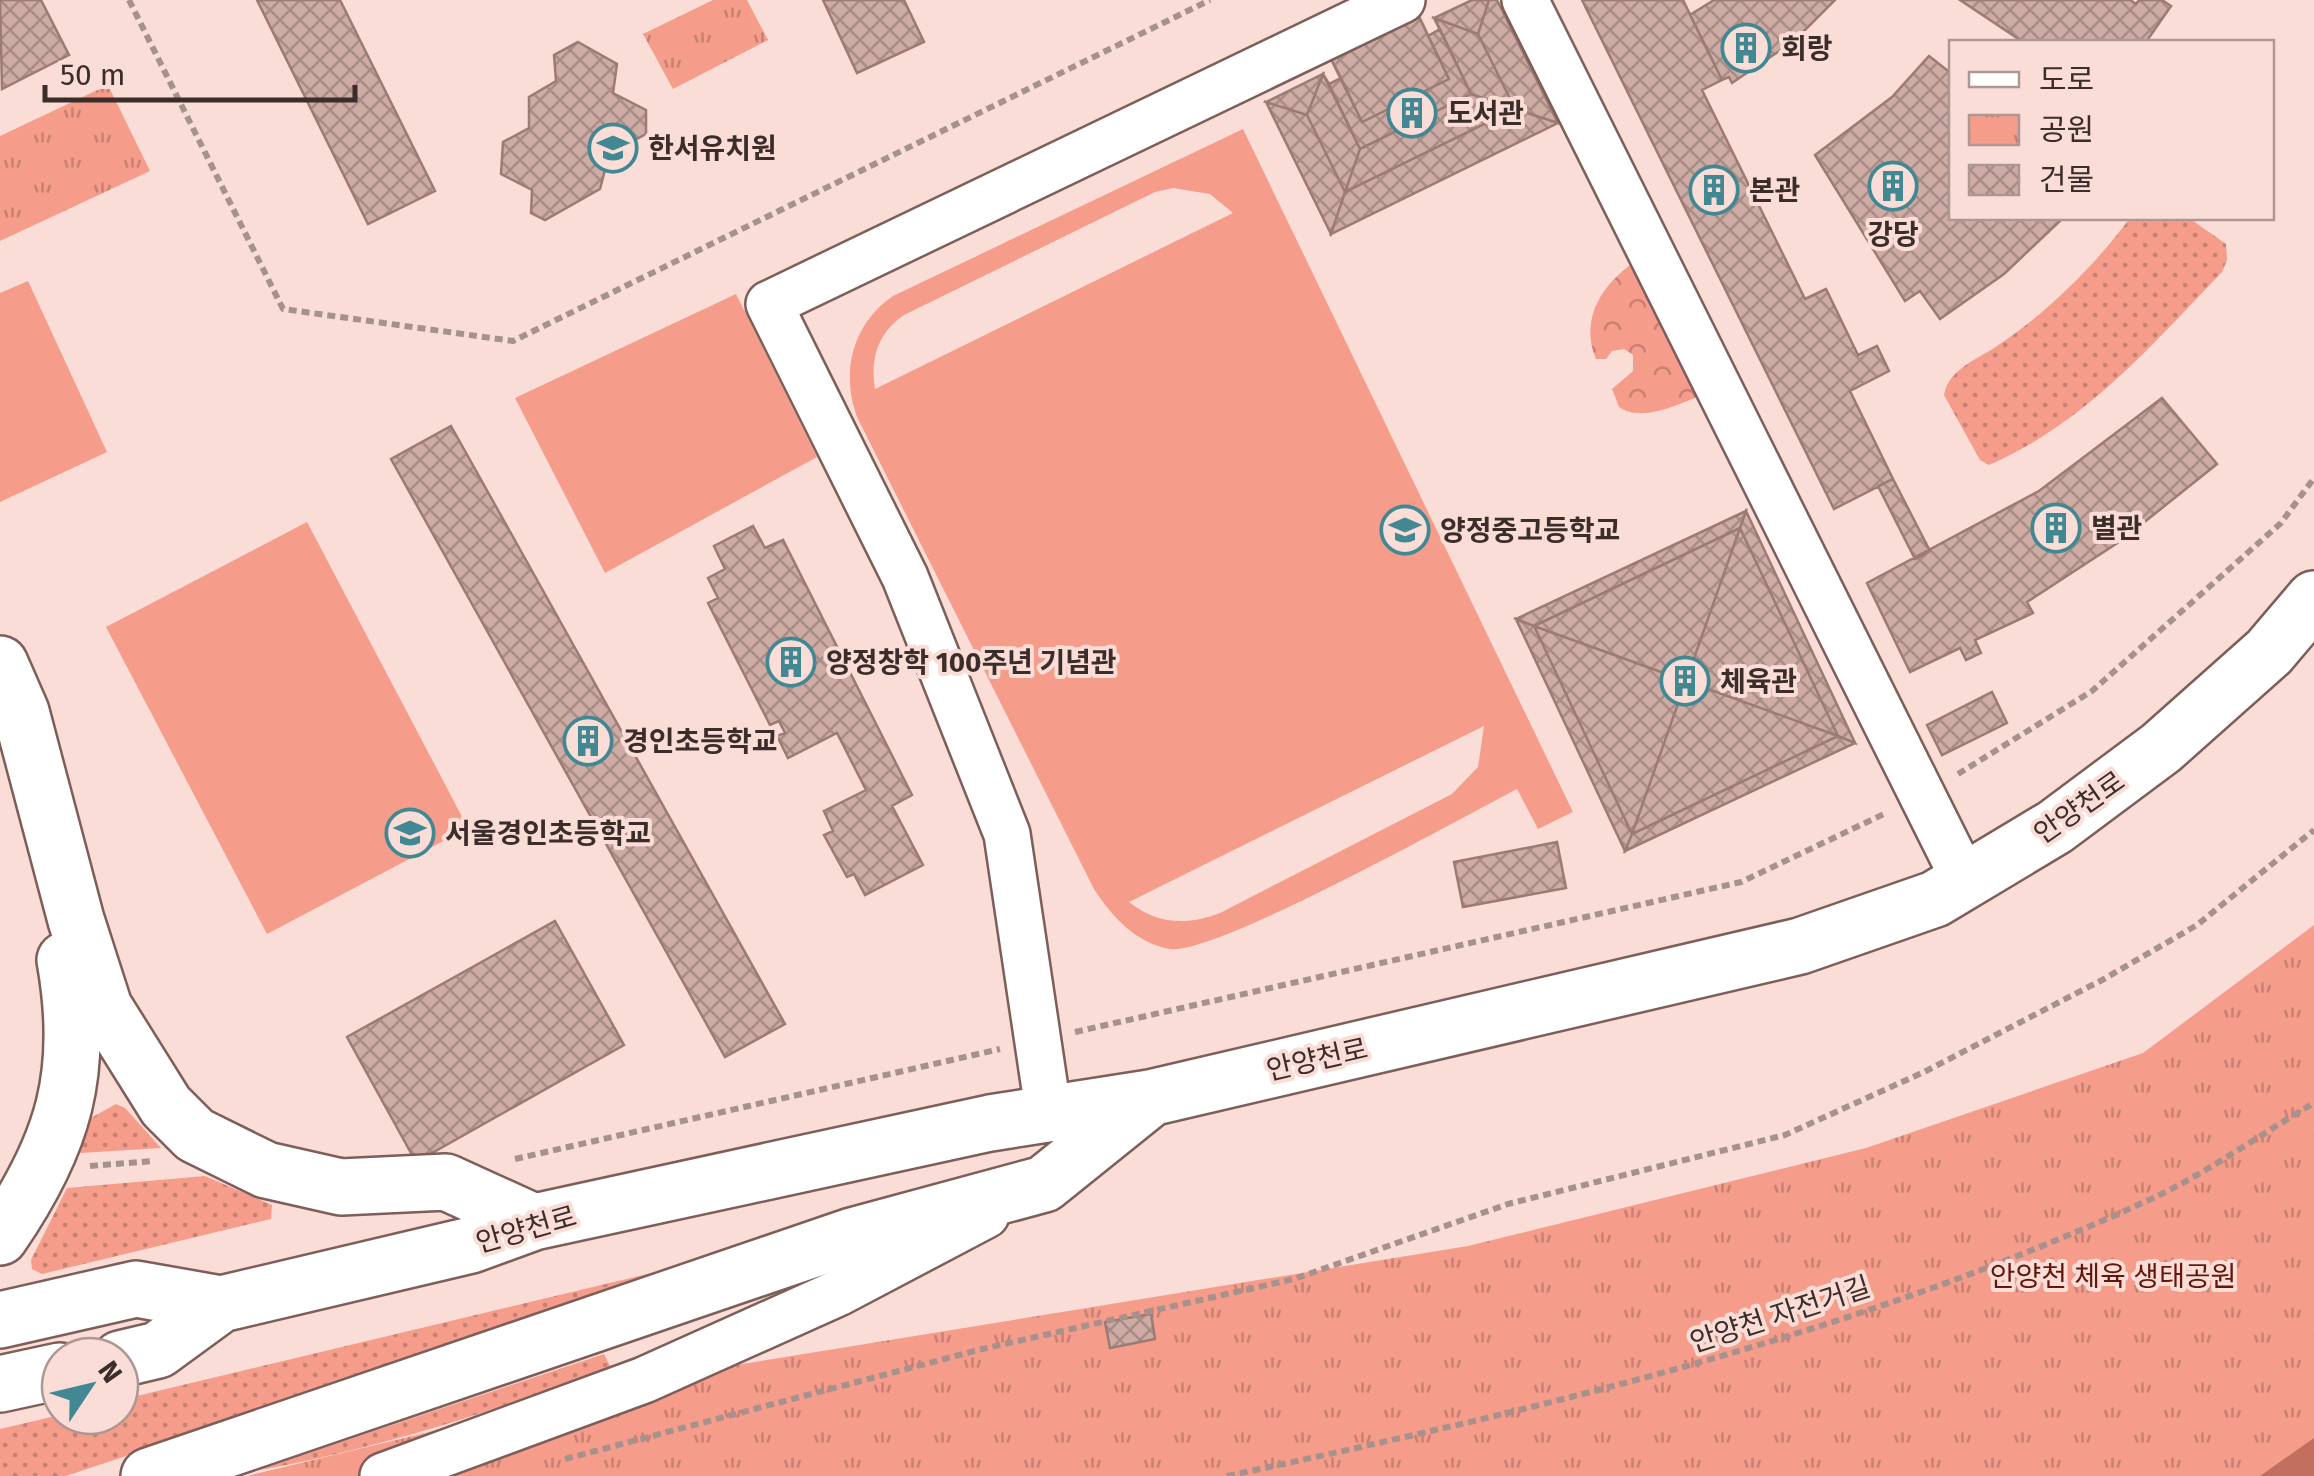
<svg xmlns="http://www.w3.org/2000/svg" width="2314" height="1476" viewBox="0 0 2314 1476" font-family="'Fira Sans','Noto Sans KR',sans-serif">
<defs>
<pattern id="grass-dots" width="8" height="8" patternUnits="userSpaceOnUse" patternTransform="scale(2.5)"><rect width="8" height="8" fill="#f59c8b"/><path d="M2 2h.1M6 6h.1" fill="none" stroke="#c88072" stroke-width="1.8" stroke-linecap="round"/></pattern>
<pattern id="forest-crowns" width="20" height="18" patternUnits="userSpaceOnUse" patternTransform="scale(2.5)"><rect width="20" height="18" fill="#f59c8b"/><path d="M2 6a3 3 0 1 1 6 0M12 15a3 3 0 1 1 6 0" fill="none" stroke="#c88072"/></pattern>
<pattern id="park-tufts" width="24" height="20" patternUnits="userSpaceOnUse" patternTransform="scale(2.5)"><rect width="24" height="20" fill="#f59c8b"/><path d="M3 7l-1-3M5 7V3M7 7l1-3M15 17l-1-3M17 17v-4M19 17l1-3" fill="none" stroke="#c88072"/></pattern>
<pattern id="building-cross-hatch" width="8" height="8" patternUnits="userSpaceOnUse" patternTransform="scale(2.5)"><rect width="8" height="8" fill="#ceaba4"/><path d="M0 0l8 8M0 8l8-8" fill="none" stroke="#a88c86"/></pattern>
</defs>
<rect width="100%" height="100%" fill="#faddd7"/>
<path fill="url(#grass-dots)" d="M2130,218H2189L2226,244L2227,260L2222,272C2152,345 2084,424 1989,465L1980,460L1944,395C1949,368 1979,359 2000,344C2050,310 2094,266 2130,218Z
M116,1104L125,1108L161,1148L80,1153L89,1119Z
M205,1176L272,1205L271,1219L42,1274L32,1269L31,1260L67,1188Z
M727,1255L66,1476H0V1429L60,1415L120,1416V1400Z
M604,1354L611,1368C493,1411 379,1449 255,1471Z"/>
<path fill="url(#forest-crowns)" d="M1636,261L1702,395C1679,404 1642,423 1619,407L1612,389L1633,371V355L1624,349L1612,351L1606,359H1596C1579,318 1603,283 1636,261Z"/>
<path fill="url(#park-tufts)" d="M713,0H747L768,40L673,89L643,34Z
M108,85L150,171L0,241V136Z
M2314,925V1476H247L644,1380L1468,1246L1866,1148L2143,1053Z"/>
<path fill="#f59c8b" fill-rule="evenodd" d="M1243,129L1573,812L1538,829L1517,789C1463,817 1214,956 1170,949C1136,943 1112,917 1094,889L858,419C840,374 852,324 893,296ZM1173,188L1210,194L1233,213L875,389C870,358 878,333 904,315L1155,192ZM1484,726L1478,767L1452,794L1220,913C1187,926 1156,924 1129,902Z
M28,281L107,452L0,502V293Z
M736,294L817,457L605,573L515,398Z
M307,522L468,828L267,934L106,627Z"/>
<path fill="#c36f5f" d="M2314,1438V1476H2260Z"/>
<path fill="url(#building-cross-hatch)" stroke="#9c7b74" stroke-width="2.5" d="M0,0H41L69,55L2,89Z
M257,0H340L435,191L368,224Z
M823,0H904L924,42L857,73Z
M1472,0H1497L1558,123L1331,234L1266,102L1323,74L1329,84L1341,78L1328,53L1416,10L1428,36L1440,29L1434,18Z
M1472,0H1489L1478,34L1434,18Z
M1489,0H1497L1558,123L1515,109L1478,34Z
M1582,0H1683L1722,80L1702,90L1805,299L1826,289L1858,355L1877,346L1889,371L1850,391L1893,479L1834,509Z
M1714,0H1835L1794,41L1732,83L1729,77L1722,80L1690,15Z
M1960,0H2130L2136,4L2139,0H2162L2171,6L2146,42H2023Z
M1416,10L1449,79L1362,122L1328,53Z
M1434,18L1478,34L1515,109L1471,94Z
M1440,29L1471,94L1360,149L1329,84L1341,78L1362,122L1449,79L1428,36Z
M578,42L617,64L613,93L646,110V134L624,146L622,161L605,170L600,189L545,220L531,213L532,190L501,174L503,142L529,128V97L556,81L554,55Z
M1929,56L1952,74V218H2063L2004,274L1940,319L1920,291L1905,301L1815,155L1892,97Z
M1323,74L1307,115L1266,102Z
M1323,74L1360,149L1345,192L1307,115Z
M1471,94L1515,109L1345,192L1360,149Z
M1266,102L1307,115L1345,192L1331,234Z
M1515,109L1558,123L1331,234L1345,192Z
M2162,398L2217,464L2122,540L2027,602L2033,613L1975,640L1981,653L1966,660L1960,648L1910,672L1867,583L2039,491Z
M451,426L785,1024L725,1057L391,459Z
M1893,479L1930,551L1915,559L1878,486Z
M1746,511L1855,743L1625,851L1516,619Z
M1746,511L1855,743L1838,736L1740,528Z
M1746,511L1740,528L1534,626L1516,619Z
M753,526L765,548L783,540L912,795L892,806L923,865L865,895L854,874L847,877L824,835L833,831L824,811L866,790L837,733L788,758L777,736L785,733L779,721L770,725L708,603L718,598L708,578L725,569L714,546Z
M1740,528L1838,736L1686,681Z
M1740,528L1686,681L1534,626Z
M1516,619L1534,626L1632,834L1625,851Z
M1534,626L1686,681L1632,834Z
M1686,681L1838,736L1632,834Z
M1992,692L2007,723L1942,755L1927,725Z
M1838,736L1855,743L1625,851L1632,834Z
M1557,842L1566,888L1463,907L1454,862Z
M555,921L624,1045L416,1162L347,1037Z
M1151,1314L1155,1339L1110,1348L1105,1322Z"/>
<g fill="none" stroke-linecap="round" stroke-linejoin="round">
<g stroke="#7d5e58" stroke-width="50">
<path id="minor" d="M1525,0L1965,881
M1049,1116L1007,834L905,577L769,304L1402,0
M383,1476L644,1380L838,1293L986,1215"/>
</g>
<g stroke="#7d5e58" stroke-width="60">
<path id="major" d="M0,664L21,712L76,920L104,1007L166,1106L195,1135L266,1170L341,1187L446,1182L534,1222
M0,1237C64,1144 85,1072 65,960
M0,1320L136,1289L221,1304L471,1245L534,1222L990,1123L1150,1098L1800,946L1935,899L2055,827L2161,748L2269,652L2314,599
M120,1359L158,1350L221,1304
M0,1384L60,1371
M149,1476L852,1236L1044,1184L1146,1102"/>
</g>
<path stroke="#a7918c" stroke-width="6" stroke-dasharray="8 5" stroke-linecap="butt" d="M129,0L283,309L513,341L1210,0
M1958,774L2092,691L2281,523L2314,478
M1075,1032L1741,882L1886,813
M515,1159L1000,1049
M90,1166L153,1161
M565,1459L982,1349L1294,1279L1508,1204L1785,1135L1924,1072L2104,979L2197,925L2314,830
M1227,1476C1543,1409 1857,1334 2151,1199C2207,1173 2261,1134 2314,1103"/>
<use href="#minor" stroke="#fff" stroke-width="45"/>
<use href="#major" stroke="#fff" stroke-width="55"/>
</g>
<defs>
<g id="building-ring" transform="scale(2.5)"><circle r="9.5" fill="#faddd7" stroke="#428893" stroke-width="1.5"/><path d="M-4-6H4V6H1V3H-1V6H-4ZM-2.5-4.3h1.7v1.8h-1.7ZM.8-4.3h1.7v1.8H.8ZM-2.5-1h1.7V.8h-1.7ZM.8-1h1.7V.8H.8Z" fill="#428893"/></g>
<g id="school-ring" transform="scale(2.5)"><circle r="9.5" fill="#faddd7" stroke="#428893" stroke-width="1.5"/><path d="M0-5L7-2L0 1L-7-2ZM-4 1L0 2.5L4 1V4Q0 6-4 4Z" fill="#428893"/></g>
</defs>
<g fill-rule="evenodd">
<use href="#building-ring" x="1746" y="48"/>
<use href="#building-ring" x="1412" y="113"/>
<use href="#school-ring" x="613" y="148"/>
<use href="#building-ring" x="1893" y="186"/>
<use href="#building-ring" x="1714" y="190"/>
<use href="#building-ring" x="2056" y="528"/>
<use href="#school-ring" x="1405" y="530"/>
<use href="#building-ring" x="791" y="662"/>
<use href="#building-ring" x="1685" y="681"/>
<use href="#building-ring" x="588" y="741"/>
<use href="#school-ring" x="410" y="833"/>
</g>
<g text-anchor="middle" stroke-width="8" stroke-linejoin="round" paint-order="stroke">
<g font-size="28" font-weight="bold" fill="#3b2d2a" stroke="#faddd7" text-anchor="start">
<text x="1781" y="58">회랑</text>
<text x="1447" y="123">도서관</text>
<text x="648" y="158">한서유치원</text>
<text x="1749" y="200">본관</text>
<text x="1893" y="244" text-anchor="middle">강당</text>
<text x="2091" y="538">별관</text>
<text x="1440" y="540">양정중고등학교</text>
<text x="826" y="672">양정창학 100주년 기념관</text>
<text x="1720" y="691">체육관</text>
<text x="623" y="751">경인초등학교</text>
<text x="445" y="843">서울경인초등학교</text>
</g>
<g font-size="28" fill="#3b2d2a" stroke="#faddd7">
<text transform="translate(2079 807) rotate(-35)" y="10">안양천로</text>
<text transform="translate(1317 1059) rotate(-13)" y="10">안양천로</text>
<text transform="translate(526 1229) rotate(-16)" y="10">안양천로</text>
<text transform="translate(1780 1314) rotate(-18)" y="10">안양천 자전거길</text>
</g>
<g font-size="28" fill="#63160a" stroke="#faddd7">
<text x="2113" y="1286">안양천 체육 생태공원</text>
</g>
</g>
<rect x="1949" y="40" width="325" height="180" fill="#faddd7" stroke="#ae9792" stroke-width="2.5"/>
<rect x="1969" y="72" width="50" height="15" fill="#ffffff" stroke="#ae9792" stroke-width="2.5"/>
<text x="2039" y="90" font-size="30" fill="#3b2d2a">도로</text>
<rect x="1969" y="115" width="50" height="30" fill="url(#park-tufts)" stroke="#ae9792" stroke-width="2.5"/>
<text x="2039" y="140" font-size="30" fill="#3b2d2a">공원</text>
<rect x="1969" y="165" width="50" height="30" fill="url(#building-cross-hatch)" stroke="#ae9792" stroke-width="2.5"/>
<text x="2039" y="190" font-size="30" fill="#3b2d2a">건물</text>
<g transform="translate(90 1386) rotate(55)"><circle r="48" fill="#faddd7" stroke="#ae9792" stroke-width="2.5"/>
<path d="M0-8L18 38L0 25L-18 38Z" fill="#428893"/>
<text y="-15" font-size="28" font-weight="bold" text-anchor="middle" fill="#3b2d2a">N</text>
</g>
<path d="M45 85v15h310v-15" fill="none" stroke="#3b2d2a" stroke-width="5"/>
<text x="60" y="85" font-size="30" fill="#3b2d2a" stroke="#faddd7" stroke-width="8" paint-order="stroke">50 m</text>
</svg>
